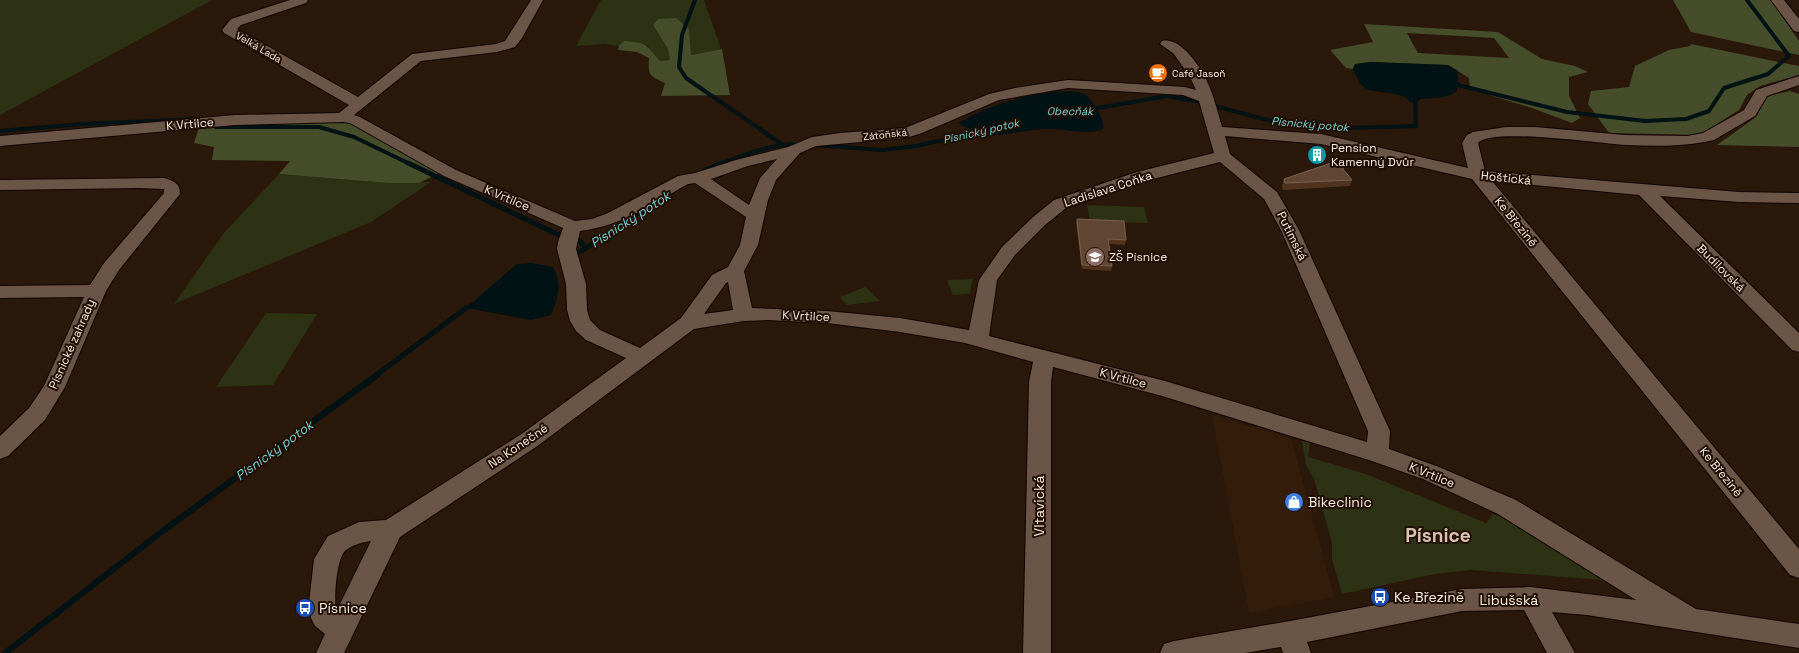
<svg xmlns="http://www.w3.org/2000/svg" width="1799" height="653" viewBox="0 0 1799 653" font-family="'Space Grotesk',sans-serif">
<rect width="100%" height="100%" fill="#2a180b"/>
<path fill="#341c0a" d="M1212,415L1291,438L1334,597L1249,613Z"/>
<path fill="#2c3213" d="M0,0H212L0,115Z
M601,0H704L721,49L691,55L653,25L668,49L670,60L660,61L647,45L624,41L619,46L604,44L576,46Z
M279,174L388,183L431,182L371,222L174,304L223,234Z
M1087,205L1144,207L1148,223L1090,222Z
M973,279L969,294L953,295L947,280Z
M865,287L880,301L847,305L840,297Z
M266,313L317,314L273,385L216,387Z
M1302,440L1310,442L1308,457L1366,474L1486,523L1493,514L1508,520L1604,580L1471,570L1435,574L1342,594L1332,559V543L1314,479L1306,465Z"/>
<path fill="#464d2a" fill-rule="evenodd" d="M1673,0H1771L1799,41V55L1691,32Z
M676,18L689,29L691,55L722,49L730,95L661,96L665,83C649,75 648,76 649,58L637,52L618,50L619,46L624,41C647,43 645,43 660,61L670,60L668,49L653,25L658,19Z
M1364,24L1498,32L1542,59L1575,66L1588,72L1569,77V96L1580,118L1572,123L1532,108L1470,89L1469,78L1448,65L1371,62L1355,64L1353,69L1346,68L1330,50L1373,42ZM1407,33L1494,38L1509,58L1418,53Z
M1691,44L1799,66V75L1760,86L1747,95L1739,110L1699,135L1609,133L1588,104L1591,91L1629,87L1635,66L1669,50L1690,46Z
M1790,91L1799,94V147L1717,145L1756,117L1768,96Z
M343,120L357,126L439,173L419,183H388L279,174L290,161L212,160L214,147L194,143L199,127L228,122Z"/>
<path fill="#001214" d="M1371,62L1448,65L1458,71L1457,90C1451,99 1431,98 1420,99L1417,103L1410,102L1406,97L1391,93L1366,90L1359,82L1353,69L1355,64Z
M1070,91C1074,92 1082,92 1086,95C1093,101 1105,119 1103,129C1086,136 1068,129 1050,129C1031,129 1010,134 991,136C983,135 965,128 959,123C992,103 1032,92 1070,91Z
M531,263L553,267C562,283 558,299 551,315L531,320L466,308L517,264Z"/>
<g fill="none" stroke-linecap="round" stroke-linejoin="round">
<path stroke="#001214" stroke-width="4" d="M695,0L682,35L679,67L686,78L783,145
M1450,83L1567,112L1645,121L1686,119L1709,111L1724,88L1768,74L1789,56L1747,0
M1092,109L1167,96L1196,101L1275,122L1348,128L1416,126L1415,97
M216,127H319L354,137L410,164
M0,131L82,124L197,119
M814,145L883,150L916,146L986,130
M721,164C748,153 774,143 804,144"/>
<path stroke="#001214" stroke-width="5" d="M408,163L557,234L578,239L586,248
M705,170L723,163
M580,252L660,200
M375,376L466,308L472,306"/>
<path stroke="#001214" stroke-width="6" d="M5,653L164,530L377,375"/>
<g stroke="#120400" stroke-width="2">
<path id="minor" d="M290,0H308L306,3L241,25L237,29L358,97L412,54L496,44L505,41L531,0H543L522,38L515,47L497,52L421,61L354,115L360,117L456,170L575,221L592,219L608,213L678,176L695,173L736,160L788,147L812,137L840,133L905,128L989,94L1015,88L1068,80L1185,87L1196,90L1189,75L1173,53L1160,44L1162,41C1182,36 1204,72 1210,88C1215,100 1218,114 1222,127L1321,134L1468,168L1462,143L1467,135L1473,132L1506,127H1535L1624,135L1687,136L1703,133L1744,110L1756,90L1799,76V85L1767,96L1755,116L1714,140C1685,147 1655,146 1626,145C1602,144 1491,127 1478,143L1485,171L1739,192L1799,193V203L1739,202L1660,196L1799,333V352L1792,350L1639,195L1492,181L1799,549V578L1790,575L1472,179L1321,144L1225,136L1230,154L1277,192L1299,230L1390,431L1389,449L1439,467L1516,500L1696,609L1799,624V648L1587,615L1552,612L1575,653H1547L1524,610L1462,611L1307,642L1311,653H1283L1281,647L1245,653H1160L1164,644L1174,641L1290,621L1462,589L1531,587L1636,600L1498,514L1423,479L1369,460L1162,396L1053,367L1051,382V653H1023L1029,382L1033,362L965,343L900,332L827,323L767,320L744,321L694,329L536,447L400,537L344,653H316L325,634L315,626L311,618L309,603L314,559L328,536L359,522L386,520L520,435L626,358L586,340L576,331L570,321L567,310L566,284L557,249L558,242L563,228L444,176L350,123L343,122L235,125L0,146V136L235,115L339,113L349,105L224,33L222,30L231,19ZM1068,88L1183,95L1199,101L1214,153L1137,172L1054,200L1033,217L1002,247L979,280L969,330L900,318L827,311L752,308L744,271L758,245L768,200L776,180L800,153L816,146L906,138L922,133L999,100ZM777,159L760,178L749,205L711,179L748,166ZM1220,162L1264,199L1281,230L1368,431L1367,442L1165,381L989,336L997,280L1015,255L1045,225L1066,208L1149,180ZM695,183L746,217L740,245L728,267L712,275L681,318L640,348L600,330L590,320L587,310L586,284L576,249L580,231C619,227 654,203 688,184ZM728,282L733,310L704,314L726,283ZM371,541L370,543L336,612C334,598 336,561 345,551C352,545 363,542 371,541Z
M1771,0H1784L1799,19V32L1794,31Z
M164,178C174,181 180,183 180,194L119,270L106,291L65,387L45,420L8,456L0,459V436L29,408L44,386L84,297L0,298V286L90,285L104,263L164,193V189L139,188L0,190V180Z"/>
</g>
<use href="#minor" fill="#6a5546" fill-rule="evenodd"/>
</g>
<path fill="#4f331e" d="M1343,169L1352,180L1350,186L1283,190L1282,186L1284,179Z
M1077,219L1126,240L1125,245L1109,244L1112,266L1111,271L1082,269L1076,223Z"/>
<path fill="#614733" stroke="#79614f" d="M1343,159V169L1352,180L1285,183L1284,179Z
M1077,219L1124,221L1126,240L1108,239L1112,266L1082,265Z"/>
<defs>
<g id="cafe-disc" transform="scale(1)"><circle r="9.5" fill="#e8710a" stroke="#200f03"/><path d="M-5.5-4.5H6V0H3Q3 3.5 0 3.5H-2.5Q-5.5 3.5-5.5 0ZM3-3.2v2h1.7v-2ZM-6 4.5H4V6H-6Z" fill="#fff"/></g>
<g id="building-disc" transform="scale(1)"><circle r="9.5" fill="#0f9aa8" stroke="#200f03"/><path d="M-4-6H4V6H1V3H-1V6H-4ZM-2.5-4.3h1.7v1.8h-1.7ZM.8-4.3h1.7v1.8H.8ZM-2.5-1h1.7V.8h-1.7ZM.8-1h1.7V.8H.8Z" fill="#fff"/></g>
<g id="school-disc" transform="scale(1)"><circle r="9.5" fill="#8d6e63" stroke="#200f03"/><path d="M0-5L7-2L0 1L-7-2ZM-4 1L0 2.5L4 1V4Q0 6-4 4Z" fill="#fff"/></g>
<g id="shop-disc" transform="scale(1)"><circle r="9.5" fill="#3f7fe0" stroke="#200f03"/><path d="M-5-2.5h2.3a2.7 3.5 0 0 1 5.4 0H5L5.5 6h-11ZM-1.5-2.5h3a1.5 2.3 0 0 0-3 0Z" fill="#fff"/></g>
<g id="bus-disc" transform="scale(1)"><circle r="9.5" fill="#1a4fb4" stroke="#200f03"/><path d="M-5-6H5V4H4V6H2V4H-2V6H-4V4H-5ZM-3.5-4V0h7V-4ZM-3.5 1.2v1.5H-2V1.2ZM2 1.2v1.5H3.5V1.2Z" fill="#fff"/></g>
</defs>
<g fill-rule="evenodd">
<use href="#cafe-disc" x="1158" y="73"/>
<use href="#building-disc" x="1317" y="155"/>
<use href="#school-disc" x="1095" y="257"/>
<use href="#shop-disc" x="1294" y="502"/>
<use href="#bus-disc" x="1380" y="597"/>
<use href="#bus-disc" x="305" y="608"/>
</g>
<g text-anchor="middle" stroke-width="4" stroke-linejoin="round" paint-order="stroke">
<g font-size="10" fill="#f9ece3" stroke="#200f03">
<text transform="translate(259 47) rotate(30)" y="4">Velká Lada</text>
<text transform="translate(885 134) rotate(-6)" y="4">Zátoňská</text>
</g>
<g font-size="10" fill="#f9ece3" stroke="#200f03" text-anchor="start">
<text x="1172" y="77">Café Jasoň</text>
</g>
<g font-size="11" font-style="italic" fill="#77d0d7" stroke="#200f03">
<text x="1070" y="115">Obecňák</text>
<text transform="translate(1310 124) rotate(5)" y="4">Písnický potok</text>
<text transform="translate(981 131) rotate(-13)" y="4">Písnický potok</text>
</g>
<g font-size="12" fill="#f9ece3" stroke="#200f03">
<text transform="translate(190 124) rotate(-5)" y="4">K Vrtilce</text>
<text transform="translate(1506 178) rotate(6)" y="4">Hoštická</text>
<text transform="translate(1108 189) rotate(-18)" y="4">Ladislava Coňka</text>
<text transform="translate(507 198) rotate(23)" y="4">K Vrtilce</text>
<text transform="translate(1516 222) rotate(51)" y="4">Ke Březině</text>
<text transform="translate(1292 236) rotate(64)" y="4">Putimská</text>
<text transform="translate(1721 268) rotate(45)" y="4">Budilovská</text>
<text transform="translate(806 316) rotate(3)" y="4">K Vrtilce</text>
<text transform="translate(72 344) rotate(-66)" y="4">Písnické zahrady</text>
<text transform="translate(1123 378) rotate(15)" y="4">K Vrtilce</text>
<text transform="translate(518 446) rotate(-34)" y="4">Na Konečné</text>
<text transform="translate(1721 472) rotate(51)" y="4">Ke Březině</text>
<text transform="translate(1432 475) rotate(22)" y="4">K Vrtilce</text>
</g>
<g font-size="12" fill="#f9ece3" stroke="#200f03" text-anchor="start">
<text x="1331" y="152">Pension<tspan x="1331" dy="14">Kamenný Dvůr</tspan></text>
<text x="1109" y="261">ZŠ Písnice</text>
</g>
<g font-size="13" font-style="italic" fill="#77d0d7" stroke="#200f03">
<text transform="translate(630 219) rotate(-33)" y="5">Písnický potok</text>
<text transform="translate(274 450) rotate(-36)" y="5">Písnický potok</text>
</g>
<g font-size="14" fill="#f9ece3" stroke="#200f03" text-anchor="start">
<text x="1308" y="507">Bikeclinic</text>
<text x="1394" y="602">Ke Březině</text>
<text x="319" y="613">Písnice</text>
</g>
<g font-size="14" fill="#f9ece3" stroke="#200f03">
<text transform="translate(1039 506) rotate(-90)" y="5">Vltavická</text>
<text x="1509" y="605">Libušská</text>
</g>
<g font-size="19" font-weight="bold" fill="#dbc2b0" stroke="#200f03">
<text x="1438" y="542">Písnice</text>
</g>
</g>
</svg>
